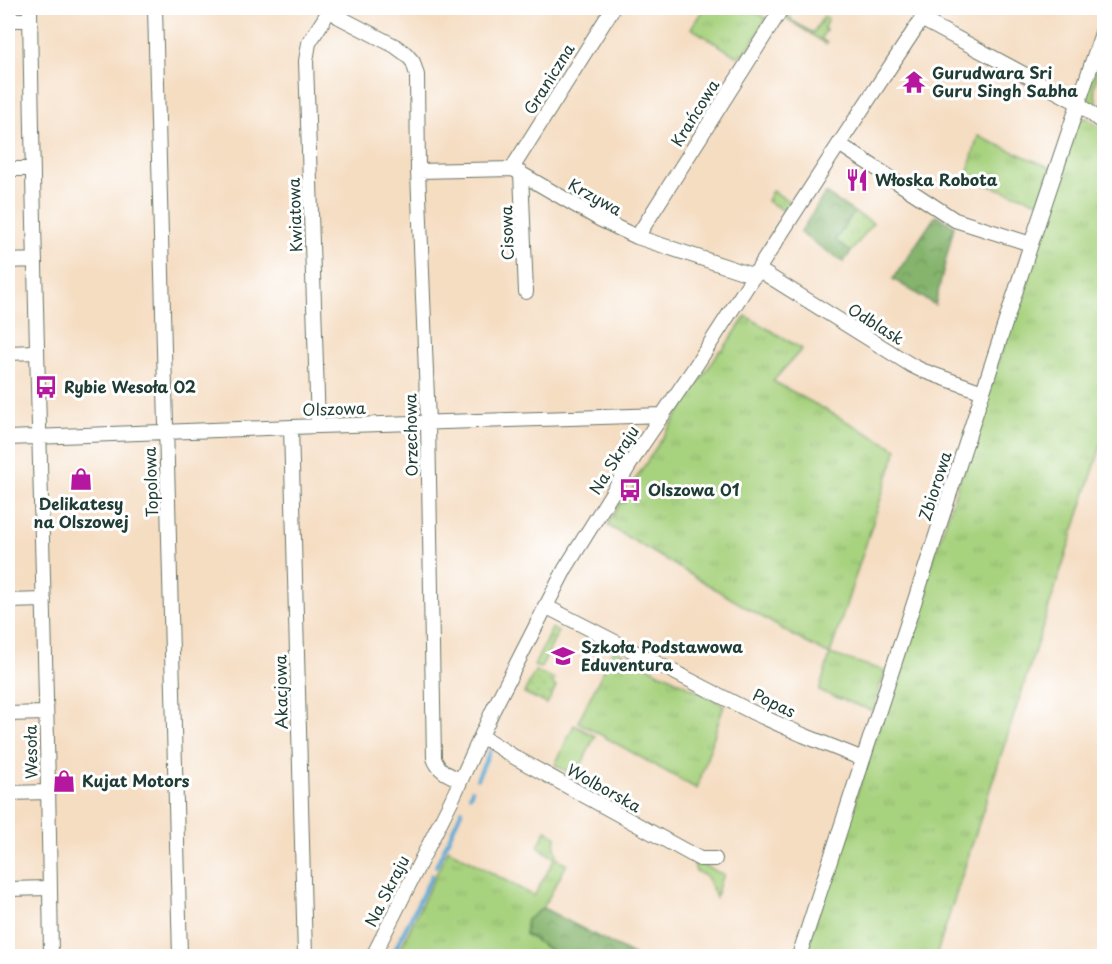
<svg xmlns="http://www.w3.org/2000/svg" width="1112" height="964" viewBox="0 0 1112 964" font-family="'Playpen Sans',sans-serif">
<defs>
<pattern id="grass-tufts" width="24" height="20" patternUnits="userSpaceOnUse" patternTransform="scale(1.5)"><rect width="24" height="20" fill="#a7d27e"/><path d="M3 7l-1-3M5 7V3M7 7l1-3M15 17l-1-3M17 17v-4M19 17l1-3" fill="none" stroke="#8fb56e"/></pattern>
<pattern id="forest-crowns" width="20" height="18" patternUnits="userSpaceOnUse" patternTransform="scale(1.5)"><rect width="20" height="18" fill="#85b46d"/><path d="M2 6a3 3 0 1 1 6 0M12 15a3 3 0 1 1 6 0" fill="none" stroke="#6c945a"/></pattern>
<pattern id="park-dots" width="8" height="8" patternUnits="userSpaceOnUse" patternTransform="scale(1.5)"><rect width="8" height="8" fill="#a7d27e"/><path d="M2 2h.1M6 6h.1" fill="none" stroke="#8fb56e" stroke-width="1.8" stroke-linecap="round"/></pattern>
</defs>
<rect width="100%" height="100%" fill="#fff"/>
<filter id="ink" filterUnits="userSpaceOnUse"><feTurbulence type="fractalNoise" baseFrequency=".0167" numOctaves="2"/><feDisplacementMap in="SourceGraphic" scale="12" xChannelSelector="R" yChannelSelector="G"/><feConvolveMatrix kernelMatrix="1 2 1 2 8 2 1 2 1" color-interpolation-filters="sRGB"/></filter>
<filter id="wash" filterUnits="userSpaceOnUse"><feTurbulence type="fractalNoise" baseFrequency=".008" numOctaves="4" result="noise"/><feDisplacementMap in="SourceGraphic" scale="24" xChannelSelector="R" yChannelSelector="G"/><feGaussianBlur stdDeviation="1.35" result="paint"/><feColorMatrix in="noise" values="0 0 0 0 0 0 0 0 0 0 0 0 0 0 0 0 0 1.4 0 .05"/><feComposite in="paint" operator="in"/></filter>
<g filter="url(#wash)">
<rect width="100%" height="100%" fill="#f5ddc2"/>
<path fill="url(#grass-tufts)" stroke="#638859" stroke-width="1.5" d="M704,8H749L767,19L745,53L741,55L736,56L691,28Z
M785,13L791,17V20L813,33L824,16L828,19L824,28L826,30L821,38L827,43L826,44L783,16Z
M1104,40V54L1094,87L1097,105L1104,110V116L1088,101L1087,93Z
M1087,118L1104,131V437L936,956H804L1076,123L1082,119Z
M978,136L1051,168L1039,202L966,178Z
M772,191L789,201L790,205L786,212L767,201Z
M854,212L873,223L851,252L835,241Z
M746,316L802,349L773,381L897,449L830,654L886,671L878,691L879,694L873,711L819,691L830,655L801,640L607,525L621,502L624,503L635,485L633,483L720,350L722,351Z
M552,628L558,632L541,668L534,666Z
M614,649L655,670L656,672L664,674L724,705L697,789L578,722Z
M546,830L556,836L555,848L558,859L567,864L543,908L527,920L525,934L560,956H397L448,849L534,896L555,858L538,847Z
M693,861L701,864L724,875L720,882L716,898L707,877L696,871Z"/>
<path fill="url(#forest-crowns)" stroke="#527850" stroke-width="1.5" d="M825,193L854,212L835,240L851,252L843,262L800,233Z
M936,215L954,226L935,305L893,279Z
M543,908L635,956H560L525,934L527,920Z"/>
<path fill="url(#park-dots)" stroke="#638859" stroke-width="1.5" d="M535,671L554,679L553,684L556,687L547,704L524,693Z"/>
<path fill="#a7d27e" stroke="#638859" stroke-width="1.5" d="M574,725L595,736L576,776L555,765Z"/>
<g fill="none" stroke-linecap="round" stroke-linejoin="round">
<path stroke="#5cabd6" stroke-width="4" d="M477,779L490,751
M470,795L472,790
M436,866L462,810
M392,956L432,875"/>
</g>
</g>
<g filter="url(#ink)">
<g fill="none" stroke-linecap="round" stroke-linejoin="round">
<g stroke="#6a7566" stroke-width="16">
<path id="street" d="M30,8C34,324 47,640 51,956
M155,8L180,956
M329,8L339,17L395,46L406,54L413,62L417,75L418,171L428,423L434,758C438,771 449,775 460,780
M921,19L1078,103L1104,124
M8,20H30
M839,144L955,220L1031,244
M8,169H33
M513,169L516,162L613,8
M418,171L513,169L601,220L637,237L755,276
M521,173L526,292
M637,237L782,8
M8,261L35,260
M759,270L911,365L921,370L983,392
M8,353L36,352
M318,426L306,61L309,43L331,8
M291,427L305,956
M8,438L318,426L663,415
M8,601L44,600
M545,606L752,712L803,735L863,759
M8,714L46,713
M481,736L516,758L700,859H715
M8,793L48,792
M8,889L50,888
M373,956L454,795L493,710L565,569L640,448L693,370L839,144L929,8
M799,956L1031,244L1104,27"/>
</g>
<use href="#street" stroke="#fff" stroke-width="14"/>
</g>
</g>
<defs>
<g id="temple-bare" transform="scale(1.8)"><path d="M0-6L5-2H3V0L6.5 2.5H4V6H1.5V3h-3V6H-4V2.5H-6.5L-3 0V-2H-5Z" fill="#b5179e" stroke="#fff" stroke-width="2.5" paint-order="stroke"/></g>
<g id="restaurant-bare" transform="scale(1.8)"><path d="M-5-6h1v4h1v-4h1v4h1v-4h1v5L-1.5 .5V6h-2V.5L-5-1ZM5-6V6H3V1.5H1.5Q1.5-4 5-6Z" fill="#b5179e" stroke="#fff" stroke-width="2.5" paint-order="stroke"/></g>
<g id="bus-bare" transform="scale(1.8)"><path d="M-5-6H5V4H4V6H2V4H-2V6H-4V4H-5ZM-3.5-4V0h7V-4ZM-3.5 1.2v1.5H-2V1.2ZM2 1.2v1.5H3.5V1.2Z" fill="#b5179e" stroke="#fff" stroke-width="2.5" paint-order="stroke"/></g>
<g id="shop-bare" transform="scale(1.8)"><path d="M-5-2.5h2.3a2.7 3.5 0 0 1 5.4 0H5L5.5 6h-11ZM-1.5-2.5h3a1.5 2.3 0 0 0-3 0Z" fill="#b5179e" stroke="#fff" stroke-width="2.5" paint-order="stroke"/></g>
<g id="school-bare" transform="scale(1.8)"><path d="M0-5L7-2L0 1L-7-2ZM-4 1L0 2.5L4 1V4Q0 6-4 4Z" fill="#b5179e" stroke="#fff" stroke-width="2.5" paint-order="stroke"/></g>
</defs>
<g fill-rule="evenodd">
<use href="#temple-bare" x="914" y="82"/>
<use href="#restaurant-bare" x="857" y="180"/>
<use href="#bus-bare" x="46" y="387"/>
<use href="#shop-bare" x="81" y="479"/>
<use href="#bus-bare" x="630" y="490"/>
<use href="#school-bare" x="563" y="656"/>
<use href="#shop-bare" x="64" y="781"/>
</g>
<g text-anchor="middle" stroke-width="6" stroke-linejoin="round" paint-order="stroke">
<g font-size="16" font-weight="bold" fill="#1f3d34" stroke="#fff" text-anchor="start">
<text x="932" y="79">Gurudwara Sri<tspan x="932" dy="18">Guru Singh Sabha</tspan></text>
<text x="875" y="186">Włoska Robota</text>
<text x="64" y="393">Rybie Wesoła 02</text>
<text x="648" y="496">Olszowa 01</text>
<text x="81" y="510" text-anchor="middle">Delikatesy<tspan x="81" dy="18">na Olszowej</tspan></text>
<text x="581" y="653">Szkoła Podstawowa<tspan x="581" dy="18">Eduventura</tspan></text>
<text x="82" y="787">Kujat Motors</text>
</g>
<g font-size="16" fill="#1f3d34" stroke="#fff">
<text transform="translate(549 79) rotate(-58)" y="6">Graniczna</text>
<text transform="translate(695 113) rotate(-58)" y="6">Krańcowa</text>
<text transform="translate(595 197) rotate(29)" y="6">Krzywa</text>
<text transform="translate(295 215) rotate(-92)" y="6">Kwiatowa</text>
<text transform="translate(507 233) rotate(-92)" y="6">Cisowa</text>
<text transform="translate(876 324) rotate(32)" y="6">Odblask</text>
<text transform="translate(334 409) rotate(-2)" y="6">Olszowa</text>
<text transform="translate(411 435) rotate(-91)" y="6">Orzechowa</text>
<text transform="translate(614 460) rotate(-58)" y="6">Na Skraju</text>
<text transform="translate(151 482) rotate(-92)" y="6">Topolowa</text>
<text transform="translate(935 486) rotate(-72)" y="6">Zbiorowa</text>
<text transform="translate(281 692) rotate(-91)" y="6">Akacjowa</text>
<text transform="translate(774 703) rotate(25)" y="6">Popas</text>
<text transform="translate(31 752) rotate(-91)" y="6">Wesoła</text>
<text transform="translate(604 788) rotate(29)" y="6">Wolborska</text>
<text transform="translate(387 891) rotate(-63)" y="6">Na Skraju</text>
</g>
</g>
<rect width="1112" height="964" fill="none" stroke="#fff" stroke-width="30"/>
</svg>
